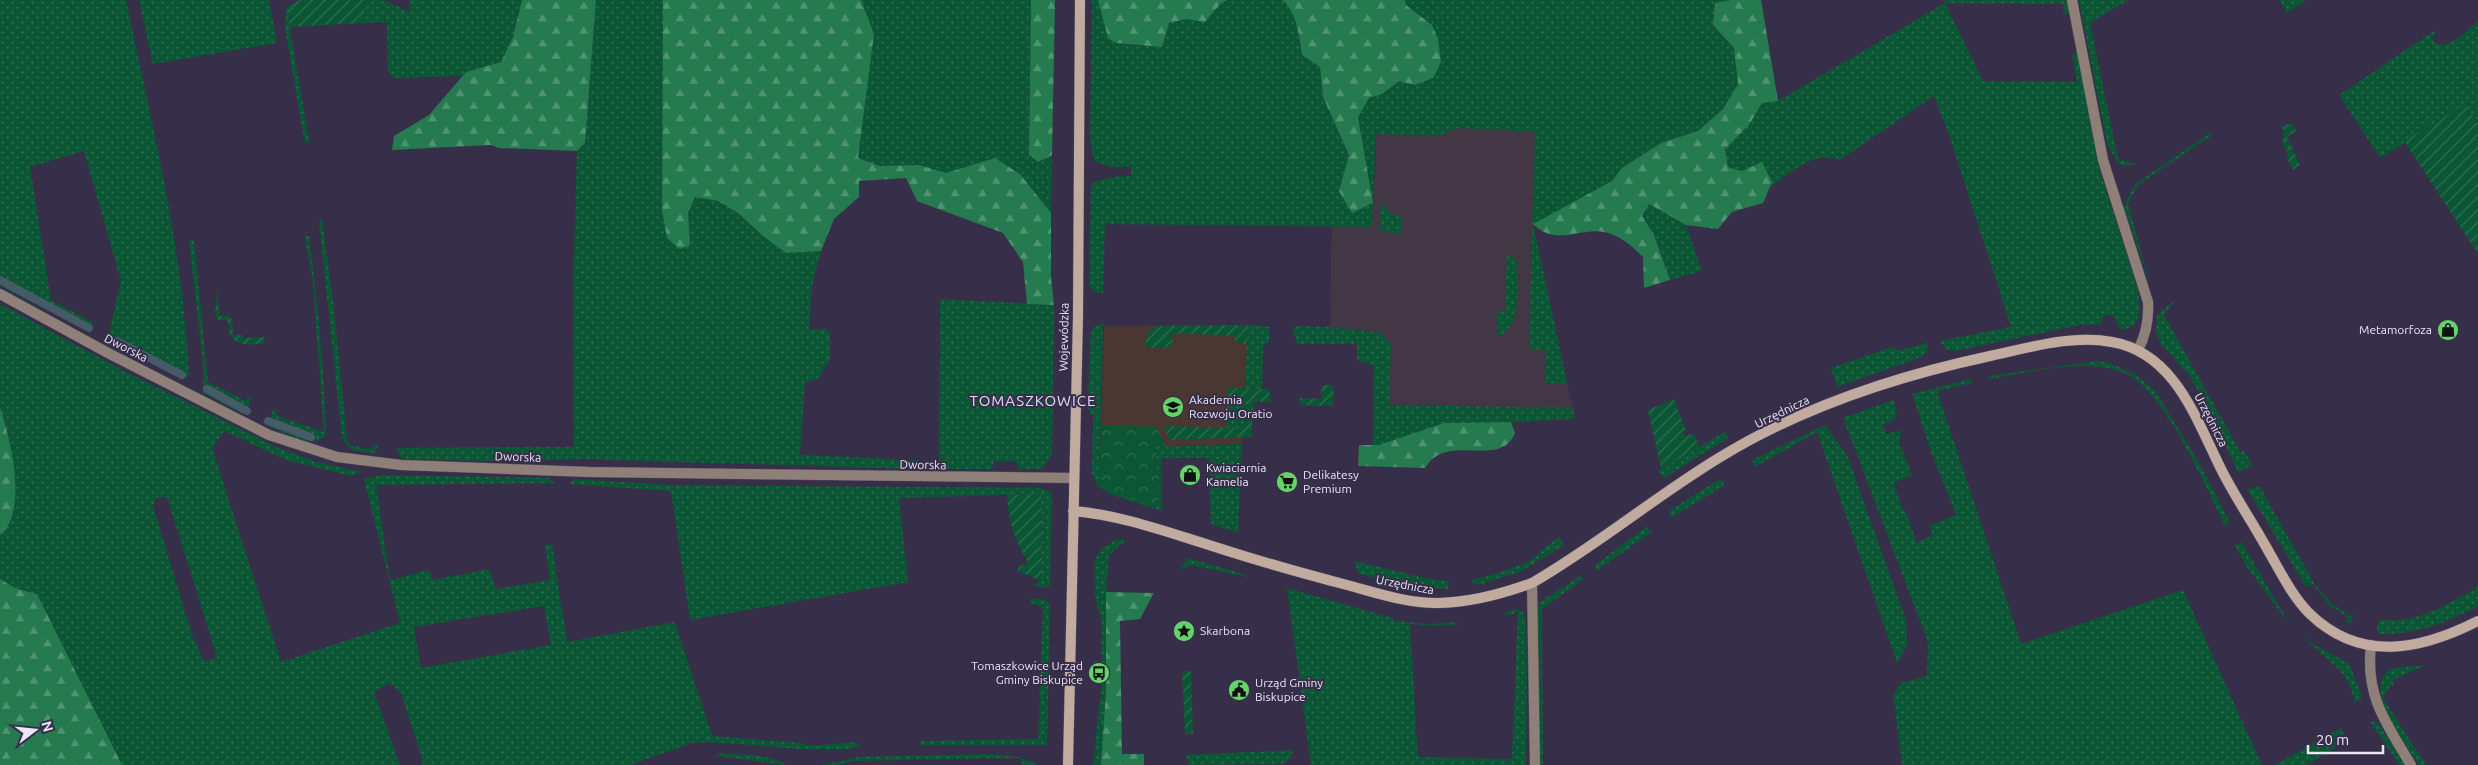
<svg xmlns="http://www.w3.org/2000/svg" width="2478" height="765" viewBox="0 0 2478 765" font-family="Ubuntu,sans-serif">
<defs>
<pattern id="grass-dots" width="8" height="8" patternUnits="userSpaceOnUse" patternTransform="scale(1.25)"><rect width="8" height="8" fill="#0b5634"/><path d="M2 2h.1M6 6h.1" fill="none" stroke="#2f6e52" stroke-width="1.8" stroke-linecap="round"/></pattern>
<pattern id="forest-firs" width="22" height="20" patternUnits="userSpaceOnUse" patternTransform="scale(1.25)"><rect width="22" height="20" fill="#257a4f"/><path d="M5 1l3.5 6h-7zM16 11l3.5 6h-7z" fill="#4f9372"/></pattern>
<pattern id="park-crowns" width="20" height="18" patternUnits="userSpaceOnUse" patternTransform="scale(1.25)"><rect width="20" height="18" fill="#0b5634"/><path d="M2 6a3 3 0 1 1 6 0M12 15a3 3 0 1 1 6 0" fill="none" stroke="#2f6e52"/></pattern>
<pattern id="garden-furrows" width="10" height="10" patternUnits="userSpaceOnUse" patternTransform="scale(1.25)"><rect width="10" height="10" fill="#0b5634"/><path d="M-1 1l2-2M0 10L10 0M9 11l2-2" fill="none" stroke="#2f6e52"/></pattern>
</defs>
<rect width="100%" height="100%" fill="#372f49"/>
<path fill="#433746" d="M1457,125L1539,129L1533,224L1575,419L1511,422L1379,445L1382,333L1330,328L1332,225L1372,227L1377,129Z"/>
<path fill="#4a3731" d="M1248,325L1242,444L1156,447L1099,486L1104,326Z"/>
<path fill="url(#grass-dots)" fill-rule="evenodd" d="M0,0H126C152,125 183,247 189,375L185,378L181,379L112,343L108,337L121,281L84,151L30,167L51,300L92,322L93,330L90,332L0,286Z
M139,0H269L277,43L153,64Z
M364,0H384L409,12V0H522L513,37L501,63L466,72L462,76L394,78L388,72L387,22L364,23Z
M596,0H663L662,210L667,238L690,245L688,213L695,197L718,201L738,213L763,236L786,253L821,251L812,286L809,329H826L830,333V359L818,379L805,382L800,455L918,460L916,469L574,459C517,462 460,461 403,459L398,454L397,448L574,447L573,290L577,151L585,143Z
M861,0H1031L1029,155L1038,162L1052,155L1051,213L1020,174L995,158L946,173L919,165L880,166L858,158L874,34Z
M1092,0H1098L1108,38L1115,43L1162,47L1169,23L1186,19L1205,22L1221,3L1227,0H1282C1296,10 1300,38 1302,55L1320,67L1323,97L1349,156L1339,191L1373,202L1358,117L1368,98L1382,94L1399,80L1416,85L1432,25L1406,5L1405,0H1730L1715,3L1713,25L1734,48L1738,84L1723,109L1698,131L1661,143L1622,168L1612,181L1533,224L1567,383H1545L1546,350L1529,349L1535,132L1457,128L1439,136L1376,134L1372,227L1105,224L1103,293L1094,292L1089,286L1091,187L1093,182L1113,177L1131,176V167H1110L1094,161L1090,137Z
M1945,0H2066L2069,14H2064L2063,4L1945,3L1983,81L2077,82L2072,54L2077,53L2099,168L2138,290C2140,307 2143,330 2120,329L2113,315H2104L2101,324L2080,325L1955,351C1947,351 1944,348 1940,341L2011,327L1949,135L1934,96L1840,160C1814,150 1791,173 1770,187L1772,182L1728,167L1725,149L1749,125L1762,103L1778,101L1945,3Z
M2079,0H2128L2090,23L2118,159L2136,164L2125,166L2118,163L2107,144Z
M2279,0H2306L2287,13Z
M286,7L310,146L304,140L285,27Z
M2478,21V125L2464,106L2380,158L2339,95L2434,31L2436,34L2431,38C2444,58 2467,30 2478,21Z
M2210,133L2214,134L2138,185L2128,204L2150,284L2124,207L2135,184Z
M1381,202L1390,213L1402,217V233L1379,232Z
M1649,204L1686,225L1702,271L1670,280L1654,235L1642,216Z
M322,219L333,301L347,440L349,445L368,449L379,444L375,453C361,451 348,453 342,438L319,221Z
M305,236H309C317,300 324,365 326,430L325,436C312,450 281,431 266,425L275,407L277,416L324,432L313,283Z
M194,240L208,382L246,401L252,395L246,413L243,414L203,393V363L189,241Z
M1507,253L1517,261C1516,283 1524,327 1498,336V311H1505Z
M940,299L1054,305L1052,454L1043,468L1019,470L1016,461H994L992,469H939Z
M2176,299L2164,315L2241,453L2244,451L2253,465L2238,472L2205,401L2188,374L2160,343L2156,330L2157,315Z
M0,304L124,371L278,448L320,463L362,472L352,476L286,460L224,431L212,448L281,662L400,623L364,479L380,475L549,478L554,483L376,485L390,580L429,570L433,580L489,569L496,589L550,580L545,545L552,544L567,642L675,622L712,736L801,743L810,746L857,742L860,746L848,749H803L711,742L692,743L630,765H421L423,762L401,694L390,683L374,692L400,765H122L37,594L17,589L0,579V535L14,512L15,485L8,432L0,407ZM167,497L217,657V658L204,661L192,635L153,506L156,498ZM544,606L551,645L421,668L414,627Z
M1103,323L1099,486L1158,507L1156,447L1242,444L1238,533L1211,524L1209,458H1161L1162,511L1112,495L1098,487L1092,473L1093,417L1088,409L1090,336L1093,327Z
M1248,325L1269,327V343L1263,344L1262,389L1245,388Z
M1296,326L1330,327L1382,333L1391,345L1389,405L1573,408L1575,419L1511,422L1446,447L1373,445L1374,366L1357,360V344H1297L1292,329Z
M1928,343L1926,353L1919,358L1837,387L1831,368L1895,346L1897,351Z
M2098,361L2109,363L2136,375L2156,392L2202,468L2230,523L2225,526C2206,487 2162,383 2119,371C2077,359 2032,372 1990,379L1989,376Z
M1971,379L1972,383L1937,391L2021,644L2183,590L2262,765H1902L1893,695L1901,683L1927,676L1928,642L1843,418L1893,400L1897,413L1894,420L1882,425L1886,434L1901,430L1899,443L1912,475L1894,483L1902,509L1904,508L1917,543L1933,535L1929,526L1956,515L1931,452L1912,394Z
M1227,400L1246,401L1245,422L1238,428H1226Z
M1825,425L1847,455L1906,620L1907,645L1897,663L1817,432L1755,467L1752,460Z
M1725,432L1728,438L1664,478L1658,471Z
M574,479L671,485L1040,488L1051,492L1052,499L1050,586L1042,588L1033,585L1042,580L1041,494L899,498L908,582L690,620L671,491L570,484Z
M1720,479L1725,485L1671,518L1669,511Z
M2260,487L2315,585L2332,604L2350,616L2354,614L2351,623H2346L2349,618L2329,605L2313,584L2306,587L2247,489Z
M1646,527L1652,532L1596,571L1595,565Z
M1559,537L1564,545L1522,571L1478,585L1472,582V580L1502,572L1528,562Z
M1116,540H1126L1109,555L1106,592V690L1101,765H1093L1101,689L1102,622L1095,597L1094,562L1101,549Z
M2242,543L2290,625L2246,566L2235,545Z
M1188,558L1246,575L1248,577L1190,565L1179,571Z
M1354,561L1429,579L1449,581L1448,589L1413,586L1359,574Z
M1580,576L1584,579L1542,609L1543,765H1539L1538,608L1539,603Z
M2478,587V606C2446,623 2415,635 2379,634L2377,629L2379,620C2418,624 2446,605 2478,587Z
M1287,588L1393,618L1395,621L1428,624L1458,622V625L1433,626L1410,624L1418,757L1512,759L1518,612L1506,616L1504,613L1517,609L1524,613L1526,623L1527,678L1526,765H1311Z
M1030,598L1045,600L1050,604L1047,745H921L919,741L1038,739L1043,608L1030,602Z
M2301,635L2314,645L2349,663L2362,697L2360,700L2354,702C2352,670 2320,656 2301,635Z
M2426,665L2392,680L2394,686L2391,685L2383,698L2426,765H2419C2407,745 2371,701 2383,678C2384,675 2387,672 2389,669Z
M2373,721L2378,723L2405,765H2399L2373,726L2371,722Z
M2341,728L2347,741L2306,765H2275Z
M1293,750L1291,757L1282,764L1189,765L1186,755Z
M721,753C738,755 774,754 786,765L717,756L713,757Z
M944,755C974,755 1010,749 1037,765H1023L1019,758H1008L853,761L836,765H822L859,757Z"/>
<path fill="url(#forest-firs)" d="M522,0H596L585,143L577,151L499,148L491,145L392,150L394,136L429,115L466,72L501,62L513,37Z
M663,0H861L874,34L858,158L880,166L919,165L946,173L995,158L1020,174L1051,213V277L1054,305L1027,304L1023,262L1003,233L917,201L906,178L859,181V197L834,219L821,251L786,253L763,236L738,213L718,201L695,197L688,213L690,245L680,249L667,238L662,210Z
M1031,0H1055L1052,155L1038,162L1029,155Z
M1098,0H1227L1221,3L1205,22L1186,19L1169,23L1162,47L1116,43L1108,38Z
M1282,0H1405L1406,5L1432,25L1438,39L1441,62L1433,78L1415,85L1399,81L1382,94L1369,98L1358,117L1373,203L1352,213L1339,191L1349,155L1323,97L1320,67L1302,55C1300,38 1296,10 1282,0Z
M1730,0H1761L1778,101L1762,103L1749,125L1725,149L1728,167L1742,171L1762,162L1772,182L1763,203L1732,212L1718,229L1686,225L1649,204L1642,216L1654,235L1670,280L1644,288L1643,257C1633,247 1622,237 1608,233C1583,225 1557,248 1533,224L1612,181L1622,168L1661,143L1698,131L1723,109L1738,84L1734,48L1713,25L1715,3Z
M0,407C10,437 29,512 0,535Z
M1511,422L1515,433C1502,465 1460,440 1435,457C1431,459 1428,464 1425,468L1358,466L1359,445H1379L1444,423Z
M0,579L17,589L37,594L122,765H0Z
M1106,592L1154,593L1140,619L1120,621L1122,754H1144V765H1101L1106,690Z"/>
<path fill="url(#park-crowns)" d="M1101,425L1156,427L1166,447H1156L1158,507L1111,493L1099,486Z"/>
<path fill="url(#garden-furrows)" d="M300,0H364V23L290,27L286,7Z
M2464,105L2478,125V254L2404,141Z
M2289,124H2292L2296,131L2287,137L2300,165L2293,170L2287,158L2288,151C2282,147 2282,136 2284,130L2281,127Z
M217,292L220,316H228L232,320L233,335H243L244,338L265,337L264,344C250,344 233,348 229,331C228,326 230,324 226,320H218L215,315Z
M1248,325L1247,344L1236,343L1234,336L1173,333L1172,347L1145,348L1146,334L1157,326Z
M1322,385H1331C1335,389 1335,401 1331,406L1300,405V398L1321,399Z
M1228,388L1269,389L1271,402H1254L1251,437L1170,440L1163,426L1238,428L1245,422L1246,402L1227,400Z
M1674,399L1686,431L1683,432L1685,436L1694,434L1699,447L1661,469L1648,410Z
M1041,494L1042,581L1017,571L1020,566L1027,564V560C1013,538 1009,520 1007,495Z
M1191,671L1193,734H1185L1182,672Z"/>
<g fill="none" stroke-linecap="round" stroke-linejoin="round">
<path stroke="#465a68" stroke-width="8" d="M0,280L89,328
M117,341L182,375
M207,389L247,411
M268,421L311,437"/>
<g stroke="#534c65" stroke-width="11">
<path id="street" d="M2072,0L2103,160L2148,302C2149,320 2146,335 2138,350
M0,294L108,353L269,435L337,457L401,465L590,472L1074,478
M1532,583L1535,765
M2371,645C2365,696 2386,723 2411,765"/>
</g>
<g stroke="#534c65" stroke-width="11">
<path id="secondary" d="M1073,511C1120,515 1164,531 1209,545C1255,560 1301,573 1347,585C1377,593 1409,604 1440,603C1473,602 1502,594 1532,583C1598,545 1657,495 1722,456C1804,406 1897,376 1990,356C2028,348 2073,334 2112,342C2175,353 2196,419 2221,469C2234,495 2251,520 2265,545C2279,569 2291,595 2310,614C2361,663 2421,650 2478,621
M1068,765L1078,316L1080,0"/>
</g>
<use href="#street" stroke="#8e8078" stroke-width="10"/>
<use href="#secondary" stroke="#c1aa9e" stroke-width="10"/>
</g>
<defs>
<g id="shop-disc" transform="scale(1.125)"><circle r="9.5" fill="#64d468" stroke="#372f49"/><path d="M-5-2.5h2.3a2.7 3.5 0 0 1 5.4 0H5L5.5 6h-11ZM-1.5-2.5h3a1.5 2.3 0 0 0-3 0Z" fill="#111"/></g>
<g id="school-disc" transform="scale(1.125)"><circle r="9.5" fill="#64d468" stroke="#372f49"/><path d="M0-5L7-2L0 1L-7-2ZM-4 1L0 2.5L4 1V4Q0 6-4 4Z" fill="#111"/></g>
<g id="supermarket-disc" transform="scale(1.125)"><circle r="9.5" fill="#64d468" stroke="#372f49"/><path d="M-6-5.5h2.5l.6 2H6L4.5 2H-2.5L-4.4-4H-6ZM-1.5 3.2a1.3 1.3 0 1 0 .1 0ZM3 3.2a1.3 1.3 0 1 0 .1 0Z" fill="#111"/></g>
<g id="sight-disc" transform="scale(1.125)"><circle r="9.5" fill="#64d468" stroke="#372f49"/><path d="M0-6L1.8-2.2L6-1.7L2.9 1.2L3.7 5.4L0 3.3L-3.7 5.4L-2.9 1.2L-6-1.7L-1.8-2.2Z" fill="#111"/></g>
<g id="bus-disc" transform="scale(1.125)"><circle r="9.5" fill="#64d468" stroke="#372f49"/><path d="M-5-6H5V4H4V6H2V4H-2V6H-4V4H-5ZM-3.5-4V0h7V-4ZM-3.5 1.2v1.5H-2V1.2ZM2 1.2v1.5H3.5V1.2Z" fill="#111"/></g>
<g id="civic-disc" transform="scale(1.125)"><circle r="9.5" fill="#64d468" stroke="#372f49"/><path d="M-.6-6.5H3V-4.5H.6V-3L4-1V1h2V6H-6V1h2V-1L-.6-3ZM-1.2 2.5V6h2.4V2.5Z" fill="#111"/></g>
</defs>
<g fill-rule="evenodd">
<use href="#shop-disc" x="2448" y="330"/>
<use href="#school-disc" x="1173" y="407"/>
<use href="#shop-disc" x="1190" y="475"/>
<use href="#supermarket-disc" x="1287" y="482"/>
<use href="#sight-disc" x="1184" y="631"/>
<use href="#bus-disc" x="1099" y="673"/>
<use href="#civic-disc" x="1239" y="690"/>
</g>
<g text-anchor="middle" stroke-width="4" stroke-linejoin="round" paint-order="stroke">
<g font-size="12" fill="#e9e5f6" stroke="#372f49" text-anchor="start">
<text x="2432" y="334" text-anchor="end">Metamorfoza</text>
<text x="1189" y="404">Akademia<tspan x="1189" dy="14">Rozwoju Oratio</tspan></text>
<text x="1206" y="472">Kwiaciarnia<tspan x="1206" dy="14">Kamelia</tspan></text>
<text x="1303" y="479">Delikatesy<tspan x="1303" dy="14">Premium</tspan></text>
<text x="1200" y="635">Skarbona</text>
<text x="1083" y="670" text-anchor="end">Tomaszkowice Urząd<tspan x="1083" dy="14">Gminy Biskupice</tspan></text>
<text x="1255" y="687">Urząd Gminy<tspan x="1255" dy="14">Biskupice</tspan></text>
</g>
<g font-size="12" fill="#e9e5f6" stroke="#372f49">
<text transform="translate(1064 337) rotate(-89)" y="4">Wojewódzka</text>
<text transform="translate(126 348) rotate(27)" y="4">Dworska</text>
<text transform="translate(1782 412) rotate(-26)" y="4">Urzędnicza</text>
<text transform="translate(2211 420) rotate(63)" y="4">Urzędnicza</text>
<text transform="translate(518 457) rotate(2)" y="4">Dworska</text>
<text transform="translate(923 465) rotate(1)" y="4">Dworska</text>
<text transform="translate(1405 585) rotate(11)" y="4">Urzędnicza</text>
</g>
<g font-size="15" letter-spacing="1" fill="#e1d8fa" stroke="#372f49">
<text x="1033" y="406">TOMASZKOWICE</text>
</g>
</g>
<g transform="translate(35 730) rotate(74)" stroke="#372f49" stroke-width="4" paint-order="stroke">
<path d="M0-4L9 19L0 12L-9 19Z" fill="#e9e5f6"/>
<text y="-8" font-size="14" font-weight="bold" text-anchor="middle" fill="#e9e5f6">N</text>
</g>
<path d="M2308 745v8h75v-8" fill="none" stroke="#e9e5f6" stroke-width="2.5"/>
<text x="2316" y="745" font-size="15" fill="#e9e5f6" stroke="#372f49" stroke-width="4" paint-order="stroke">20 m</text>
</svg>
